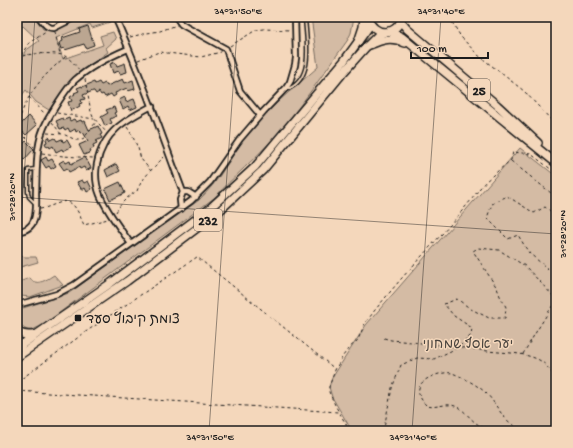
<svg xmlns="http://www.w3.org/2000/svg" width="573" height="448" viewBox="0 0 573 448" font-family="'Gochi Hand','Playpen Sans Hebrew',sans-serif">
<rect width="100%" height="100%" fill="#f4d7bb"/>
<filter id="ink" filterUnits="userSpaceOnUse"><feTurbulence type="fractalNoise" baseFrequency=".025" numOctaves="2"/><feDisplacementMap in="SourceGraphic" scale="8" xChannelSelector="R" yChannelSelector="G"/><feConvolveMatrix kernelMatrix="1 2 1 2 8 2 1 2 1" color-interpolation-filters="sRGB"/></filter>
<g filter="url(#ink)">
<path fill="#d4bba4" stroke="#786c60" d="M24,17H35L43,29L51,31L72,23L80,17H107L110,22L92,28L90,24L56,38L63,59L103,45L100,36L113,32L116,39L106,48L108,52L75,76L65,87L49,110L36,102L26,90L17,102V68L21,62L25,51L39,41L23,26L17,32V20Z
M311,17H354L351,33L347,41C324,73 301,106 275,137C256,158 233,177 214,198L43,325C34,329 26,335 20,323C18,319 17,315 17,310L69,293L199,200C208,191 217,181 224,169C231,160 236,149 242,140C263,112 292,90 318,67Z
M520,148L556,176V431H352L332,397L329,387L332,378L366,325Z
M17,255L25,257H36L38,262L17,268Z
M54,275L63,285L30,297L21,296L17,294V279L19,282L30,278C32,280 33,282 35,282C41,284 49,278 54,275Z"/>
<path fill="#bba691" stroke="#1c1c1c" d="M88,26L94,45L86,48L84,44L65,50L64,48L61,49L59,43L63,41L62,38L80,32L79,29Z
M115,62L117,66L125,63L127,72L120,74L119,71L113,73L110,64Z
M123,79L125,83L133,80L135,89L128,91L127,88L115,93L116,95L113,97L111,94L105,97L103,94L101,95L99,92L96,94L94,91H93L83,95L85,99L81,100L82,103L79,104L80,106L71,111L68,102L72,101L70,97L75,94L74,93L79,91L77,88L82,86V87L94,82L95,84L99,82L101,85L105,83L107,86Z
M125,97L126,102L134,99L137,107L130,110L128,106L123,109L119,100Z
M114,107L116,112L114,113L116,116L110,119L112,123L105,126L101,117L108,113L106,110Z
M29,116L37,125L26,135L18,127Z
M63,118L64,120L69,118L70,121L74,119L76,122L81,120L82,122L85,121L89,130L98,126L102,134L100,135L102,138L96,141L97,143L93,145L94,148L90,150L91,152L84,155L79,145L88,141L83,132L80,133L79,130L76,132L75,129L70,132L68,128L65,130L64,128L60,129L56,121Z
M49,137L51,140L55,138L57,141L62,139L63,142L67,140L71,147L63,151L62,149L56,152L53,146L50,148L49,146L47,147L45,143L47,142L46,139Z
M26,141L34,149L24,160L17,154V150Z
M46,157L48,161L52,159L56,166L51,169L49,166L46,168L41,160Z
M85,157L91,168L86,171L84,167L80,169L79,167L69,172L67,168L64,170L59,163L64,160L66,163L70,161L71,164Z
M116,164L120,171L108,177L105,170Z
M82,180L84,183L88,181L92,189L87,192L85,188L82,190L77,182Z
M120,182L125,193L110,200L105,189Z"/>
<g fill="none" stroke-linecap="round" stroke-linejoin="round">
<g stroke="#1c1c1c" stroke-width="5">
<path id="service" d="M288,89C315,78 306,40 305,17
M36,169L28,170V192L29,197L36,204"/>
</g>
<g stroke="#1c1c1c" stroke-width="8">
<path id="minor" d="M39,17C43,22 47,29 54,28L76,17
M115,17C141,74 161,133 183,192
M176,17L181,24L186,27L226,49L240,91L260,115
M181,209L180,200L183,192H188L196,197
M17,231C25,231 31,228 34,220C37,212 36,202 36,193C37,169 35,143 47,121C55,107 64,91 75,80C91,66 109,57 128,49
M131,244C120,228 107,212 100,195C96,185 95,174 97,164C103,132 125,120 152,106
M17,305L57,294L74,285L191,201L210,182L240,139L264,111L286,88L290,82L295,65L296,58L295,17"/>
</g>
<g stroke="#1c1c1c" stroke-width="8">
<path id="tertiary" d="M17,337L22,348"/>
</g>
<g stroke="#1c1c1c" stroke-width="10">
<path id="primary" d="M17,331C23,336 29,336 36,334
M17,348L111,283L208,210L255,167L344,61L368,28L369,22
M17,357L127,281L217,213L263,170L342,74L367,46L377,36L385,32"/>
</g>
<g stroke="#1c1c1c" stroke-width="10">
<path id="trunk" d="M368,17C373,37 397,37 402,17
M401,22L407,29L497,105L538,143
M389,31L402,37L492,111L556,163
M358,42L363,27L364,17
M367,46C382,40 390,36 405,43"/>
</g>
<path stroke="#1c1c1c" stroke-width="1" stroke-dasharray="3 3" stroke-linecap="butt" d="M449,17L461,37L478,55L524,91L556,125
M121,19L126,17
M55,32L60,54
M130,37L147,33L160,31L177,25
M230,46L256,30L264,29L290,30
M21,55L29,43L46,32
M17,58C24,53 57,52 65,56C70,59 76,65 79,70
M138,60L159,52L201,57L221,52
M85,79L91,112L93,117L106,132
M29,97L45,114
M57,113L94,119
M52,122L61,134
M17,127C26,94 40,79 65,57
M127,127L132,135L138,148L141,159L151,171
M17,128L34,147
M47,133L63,134L76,140H80L84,138L96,122
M42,153L63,156L93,158
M511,161L556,197
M17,190L25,198
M40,209C47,208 52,205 59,203C74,196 79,215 84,225L108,219
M116,212C121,203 127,197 137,191C141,179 155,166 164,157
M556,215L545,207L534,213L507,196L492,204L487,218L508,239L518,235L529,253L554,274L556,275
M384,338L391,340C424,343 456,347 488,351C504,353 521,352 537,359C545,362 550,371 556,378
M523,354L536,332L556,300
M17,382L87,331L197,257L335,369
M17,391L338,412
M350,431L336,407L329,392V387L335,370L343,356L348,349L358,340L364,325L375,310L401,279L451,224L472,199L480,188L486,181L511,160L513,152L531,154L556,173
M385,431L384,428L392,388L401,365L417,358L434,359L459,347L471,335L472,328L454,316L444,304L457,299L471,309L489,318H505L506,307L500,296L497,288L473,251L478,248L499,250L525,266L556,299
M489,431C485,429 480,426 476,423C469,418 464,409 455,406C445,402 432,410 426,405C423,402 422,400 420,397C419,394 418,392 419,388C421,378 443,371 452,373C461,376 479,386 486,393C494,401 499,412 507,420C511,424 517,426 521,431"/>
<use href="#service" stroke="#f4d7bb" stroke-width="2"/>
<use href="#minor" stroke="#f4d7bb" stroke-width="4.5"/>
<use href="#tertiary" stroke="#f4d7bb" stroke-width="5.5"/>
<use href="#primary" stroke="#f4d7bb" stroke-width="7"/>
<use href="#trunk" stroke="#f4d7bb" stroke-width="7"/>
</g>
</g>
<path fill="none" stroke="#1c1c1c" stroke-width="1" stroke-opacity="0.45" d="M17,197L556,234M17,279L35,17M209,431L238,17M412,431L441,17"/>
<rect fill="#1c1c1c" stroke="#f4d7bb" stroke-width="1.5" x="74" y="314" width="8" height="8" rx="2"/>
<g text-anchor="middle" stroke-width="3" stroke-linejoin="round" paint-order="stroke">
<g fill="#f4d7bb" stroke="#5d544c" stroke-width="1">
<rect x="468" y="79" width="22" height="22" rx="3"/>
<rect x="194" y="209" width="28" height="22" rx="3"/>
</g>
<g font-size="13" font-weight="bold" fill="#1c1c1c">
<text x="479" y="95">25</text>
<text x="208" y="225">232</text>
</g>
<g font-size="14" fill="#1c1c1c" stroke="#f4d7bb" text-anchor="start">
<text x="86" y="323">צומת קיבוץ סעד</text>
</g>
<g font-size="14" fill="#4a443e" stroke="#f4d7bb">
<text x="468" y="348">יער אסף שמחוני</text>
</g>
</g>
<rect width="573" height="448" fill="none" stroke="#f4d7bb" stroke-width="44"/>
<path d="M411 52v6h77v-6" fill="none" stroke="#1c1c1c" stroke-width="2"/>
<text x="417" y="52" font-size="12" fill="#1c1c1c" stroke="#f4d7bb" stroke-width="3" paint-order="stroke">100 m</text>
<rect x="22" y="22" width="529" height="404" fill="none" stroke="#1c1c1c" stroke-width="1.5"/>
<g font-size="10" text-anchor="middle" fill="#1c1c1c">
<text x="238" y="14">34°31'50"E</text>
<text x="441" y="14">34°31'40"E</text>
<text transform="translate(11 197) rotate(-90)" y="4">31°28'20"N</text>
<text transform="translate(562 234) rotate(-90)" y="4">31°28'20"N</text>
<text x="210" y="440">34°31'50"E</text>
<text x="413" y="440">34°31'40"E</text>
</g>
</svg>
